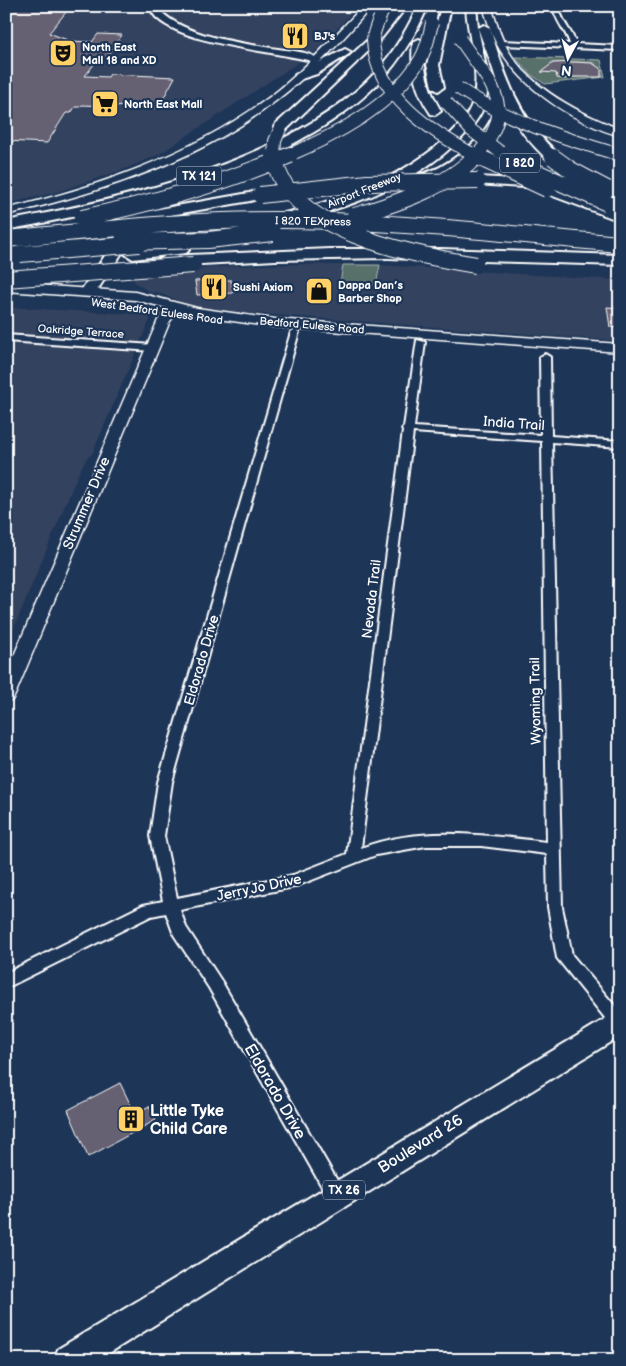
<svg xmlns="http://www.w3.org/2000/svg" width="626" height="1366" viewBox="0 0 626 1366" font-family="'Balsamiq Sans',sans-serif">
<rect width="100%" height="100%" fill="#1d3557"/>
<filter id="ink" filterUnits="userSpaceOnUse"><feTurbulence type="fractalNoise" baseFrequency=".02" numOctaves="2"/><feDisplacementMap in="SourceGraphic" scale="10" xChannelSelector="R" yChannelSelector="G"/><feConvolveMatrix kernelMatrix="1 2 1 2 8 2 1 2 1" color-interpolation-filters="sRGB"/></filter>
<g filter="url(#ink)">
<path fill="#33425f" d="M6,6H358L316,51L158,155L125,169L57,192L6,204Z
M293,264L343,265L340,283L376,285L380,265L620,280V341L220,311L188,305L156,292L151,293L134,282L136,273L234,266Z
M6,307L152,315L92,454L87,458L79,472L6,647Z"/>
<path fill="#586f6b" stroke="#acb7b5" fill-rule="evenodd" d="M515,57L601,60L605,77L545,84L530,74ZM575,62L595,63L597,71L603,76L567,77L566,79L556,73L545,70L554,68L550,63Z
M343,265H380L376,285L340,283Z"/>
<path fill="#656072" stroke="#fff" d="M6,6H71L49,33L70,41L92,42L98,34L122,35L108,55L104,59H98L85,76L108,77L110,74L175,77L158,108L82,105L80,107H75L71,113H66L47,143L6,141Z
M291,30L307,32L310,33L299,43L283,41L285,39H283Z
M575,62L592,63L601,69V77H567L566,79L557,78L556,73L541,72L553,63Z
M216,280H231L233,293L197,295L195,281Z
M607,307L620,308V328L610,327Z
M120,1083L135,1114L149,1106L156,1120L88,1157L68,1110Z"/>
<g fill="none" stroke-linecap="round" stroke-linejoin="round">
<g stroke="#fff" stroke-width="4">
<path id="minor" d="M553,6H559C560,21 572,30 576,44L620,46V50L500,45L497,43L500,41L570,44C566,30 555,21 553,6Z
M295,329L299,332L172,782L164,836L177,898L293,875L347,854L403,431L402,429L404,427L417,340L425,342L414,427L541,435L540,357L545,354L550,357L551,436L620,441V447L552,442L562,907L572,955L620,1012V1030L613,1028L557,958L548,907L547,854L481,846H426L376,855L294,887L180,910L186,927L222,982L342,1189L345,1195L342,1201L336,1204L330,1201L209,988L174,935L166,913L151,916L6,988V973L143,905L163,901L150,836L158,782L291,332ZM413,432L542,441L547,842C486,835 420,825 361,848Z
M6,335L153,345L158,348L153,351L6,341Z"/>
</g>
<g stroke="#fff" stroke-width="4">
<path id="tertiary" d="M149,6H156C180,37 242,43 278,49C291,51 309,51 319,60L315,62C275,51 187,45 158,19C154,16 151,10 149,6Z"/>
</g>
<g stroke="#fff" stroke-width="3">
<path id="secondary" d="M363,6H372C344,39 312,73 277,100C200,161 101,192 6,215V209C98,187 194,154 271,96C305,70 333,37 363,6Z
M483,6H491C496,21 500,36 508,50C531,89 579,113 620,129V136C577,124 529,93 504,56C493,41 488,23 483,6Z
M6,283L135,292L197,308L275,319L620,344V352L275,327L197,316L178,311L170,321L15,695L12,700L6,701V674L158,320L167,308L135,300L6,291Z"/>
</g>
<g stroke="#fff" stroke-width="4">
<path id="primary" d="M620,1010V1036L98,1360H54L58,1349Z"/>
</g>
<g stroke="#fff" stroke-width="4">
<path id="motorway" d="M396,6H407L381,39L286,130H276L274,127L276,124L373,35Z
M418,6H428C414,39 395,69 368,93C281,172 120,209 6,230V221C119,200 282,163 367,81C389,60 405,34 418,6Z
M441,6H451L439,65L444,87L438,91L432,87L427,65Z
M466,6H476L478,28L484,25L490,28C505,77 519,119 558,154L560,157L558,160H548C531,144 518,129 507,108C504,120 499,131 492,140C480,156 424,194 405,189L403,186C410,177 430,172 440,167C469,151 501,124 498,87C496,74 483,43 478,28C482,52 492,79 485,103C480,120 466,134 454,145C384,209 280,225 190,241L185,239L182,236L185,233C208,227 232,224 256,219C322,206 393,185 444,140C456,129 468,117 473,101C481,71 467,36 466,6Z
M419,39L425,42C422,68 428,89 441,111L435,115L431,114C415,91 410,69 413,42Z
M345,49L351,52L349,54L317,74L301,79L295,75Z
M478,177L551,181L552,186L620,212V221L542,192L541,188L473,184L471,181Z
M582,184L620,188V196L577,191L575,188Z
M275,186L280,187L282,190L280,193L250,201L92,229L85,225L92,221L249,193Z
M138,229L146,234L143,237L122,253L94,295H82L80,292L111,247Z
M44,242L49,244L52,247L49,250L6,256V246Z
M181,245L189,250L186,253L133,259L125,254L133,249Z
M330,249H441L620,255V265L386,258L275,260L165,266L157,261L165,256Z"/>
</g>
<use href="#minor" fill="#1d3557" fill-rule="evenodd"/>
<use href="#tertiary" fill="#1d3557" fill-rule="evenodd"/>
<use href="#secondary" fill="#1d3557" fill-rule="evenodd"/>
<use href="#primary" fill="#1d3557" fill-rule="evenodd"/>
<use href="#motorway" fill="#1d3557" fill-rule="evenodd"/>
<g stroke="#fff" stroke-width="14" stroke-linecap="butt">
<path id="motorway-bridge-far1" d="M384,7C381,16 373,30 373,40C375,96 432,132 476,156
M460,39C489,83 521,107 476,156
M458,88C508,121 563,138 620,155
M446,102L471,130L500,152
M274,156L275,141L281,127
M287,156C334,136 389,108 418,63C426,51 429,37 432,23"/>
</g>
<g stroke="#fff" stroke-width="18" stroke-linecap="butt">
<path id="motorway-bridge" d="M274,155C283,232 415,255 476,265
M474,155L547,189
M553,157L571,170L607,189
M534,171L607,203
M260,195L367,183L478,181
M355,216C396,203 447,188 477,155
M82,218C153,203 223,184 290,155
M6,239C99,230 191,219 285,220C397,221 509,234 620,244
M122,242L208,240L273,233
M20,254L139,244
M6,279L193,265"/>
</g>
<use href="#motorway-bridge-far1" stroke="#1d3557" stroke-width="12"/>
<use href="#motorway-bridge" stroke="#1d3557" stroke-width="16"/>
</g>
</g>
<defs>
<g id="restaurant-square" transform="scale(1.4375)"><rect x="-9" y="-9" width="18" height="18" rx="4" fill="#ffd166" stroke="#1d3557"/><path d="M-5-6h1v4h1v-4h1v4h1v-4h1v5L-1.5 .5V6h-2V.5L-5-1ZM5-6V6H3V1.5H1.5Q1.5-4 5-6Z" fill="#111"/></g>
<g id="theatre-square" transform="scale(1.4375)"><rect x="-9" y="-9" width="18" height="18" rx="4" fill="#ffd166" stroke="#1d3557"/><path d="M-5-5.5Q0-4 5-5.5V0Q5 5 0 6Q-5 5-5 0ZM-3.3-2.5H-1v1.5H-3.3ZM1-2.5H3.3v1.5H1ZM-2.8 1Q0 5.5 2.8 1Z" fill="#111"/></g>
<g id="supermarket-square" transform="scale(1.4375)"><rect x="-9" y="-9" width="18" height="18" rx="4" fill="#ffd166" stroke="#1d3557"/><path d="M-6-5.5h2.5l.6 2H6L4.5 2H-2.5L-4.4-4H-6ZM-1.5 3.2a1.3 1.3 0 1 0 .1 0ZM3 3.2a1.3 1.3 0 1 0 .1 0Z" fill="#111"/></g>
<g id="shop-square" transform="scale(1.4375)"><rect x="-9" y="-9" width="18" height="18" rx="4" fill="#ffd166" stroke="#1d3557"/><path d="M-5-2.5h2.3a2.7 3.5 0 0 1 5.4 0H5L5.5 6h-11ZM-1.5-2.5h3a1.5 2.3 0 0 0-3 0Z" fill="#111"/></g>
<g id="building-square" transform="scale(1.4375)"><rect x="-9" y="-9" width="18" height="18" rx="4" fill="#ffd166" stroke="#1d3557"/><path d="M-4-6H4V6H1V3H-1V6H-4ZM-2.5-4.3h1.7v1.8h-1.7ZM.8-4.3h1.7v1.8H.8ZM-2.5-1h1.7V.8h-1.7ZM.8-1h1.7V.8H.8Z" fill="#111"/></g>
</defs>
<g fill-rule="evenodd">
<use href="#restaurant-square" x="295" y="36"/>
<use href="#theatre-square" x="63" y="53"/>
<use href="#supermarket-square" x="105" y="104"/>
<use href="#restaurant-square" x="214" y="287"/>
<use href="#shop-square" x="319" y="291"/>
<use href="#building-square" x="131" y="1119"/>
</g>
<g text-anchor="middle" stroke-width="4.5" stroke-linejoin="round" paint-order="stroke">
<g font-size="11" font-weight="bold" fill="#fff" stroke="#1d3557" text-anchor="start">
<text x="314" y="40">BJ's</text>
<text x="82" y="51">North East<tspan x="82" dy="13">Mall 18 and XD</tspan></text>
<text x="124" y="108">North East Mall</text>
<text x="338" y="289">Dappa Dan’s<tspan x="338" dy="13">Barber Shop</tspan></text>
<text x="233" y="291">Sushi Axiom</text>
</g>
<g font-size="11" fill="#fff" stroke="#1d3557">
<text transform="translate(364 190) rotate(-22)" y="4">Airport Freeway</text>
<text transform="translate(313 221) rotate(1)" y="4">I 820 TEXpress</text>
<text transform="translate(157 311) rotate(8)" y="4">West Bedford Euless Road</text>
<text transform="translate(312 325) rotate(5)" y="4">Bedford Euless Road</text>
<text transform="translate(81 331) rotate(4)" y="4">Oakridge Terrace</text>
</g>
<g fill="#1d3557" stroke="#bbc2cd" stroke-width="1">
<rect x="500" y="153.5" width="40" height="19" rx="4"/>
<rect x="176.5" y="166.5" width="45" height="19" rx="4"/>
<rect x="323" y="1180.5" width="42" height="19" rx="4"/>
</g>
<g font-size="12" font-weight="bold" fill="#fff">
<text x="520" y="167">I 820</text>
<text x="199" y="180">TX 121</text>
<text x="344" y="1194">TX 26</text>
</g>
<g font-size="14" fill="#fff" stroke="#1d3557">
<text transform="translate(514 423) rotate(4)" y="5">India Trail</text>
<text transform="translate(86 503) rotate(-67)" y="5">Strummer Drive</text>
<text transform="translate(371 599) rotate(-83)" y="5">Nevada Trail</text>
<text transform="translate(201 660) rotate(-74)" y="5">Eldorado Drive</text>
<text transform="translate(535 701) rotate(-91)" y="5">Wyoming Trail</text>
<text transform="translate(259 887) rotate(-12)" y="5">Jerry Jo Drive</text>
</g>
<g font-size="16" fill="#fff" stroke="#1d3557">
<text transform="translate(276 1091) rotate(60)" y="6">Eldorado Drive</text>
<text transform="translate(420 1143) rotate(-32)" y="6">Boulevard 26</text>
</g>
<g font-size="16" font-weight="bold" fill="#fff" stroke="#1d3557" text-anchor="start">
<text x="150" y="1116">Little Tyke<tspan x="150" dy="18">Child Care</tspan></text>
</g>
</g>
<rect width="626" height="1366" fill="none" stroke="#1d3557" stroke-width="25"/>
<rect x="12" y="12" width="601" height="1341" fill="none" stroke="#fff" stroke-width="2" filter="url(#ink)"/>
<g transform="translate(568 58) rotate(187)" stroke="#1d3557" stroke-width="4" paint-order="stroke">
<path d="M0-4L9 19L0 12L-9 19Z" fill="#ffffff"/>
<text y="-8" font-size="14" font-weight="bold" text-anchor="middle" fill="#ffffff">N</text>
</g>
</svg>
